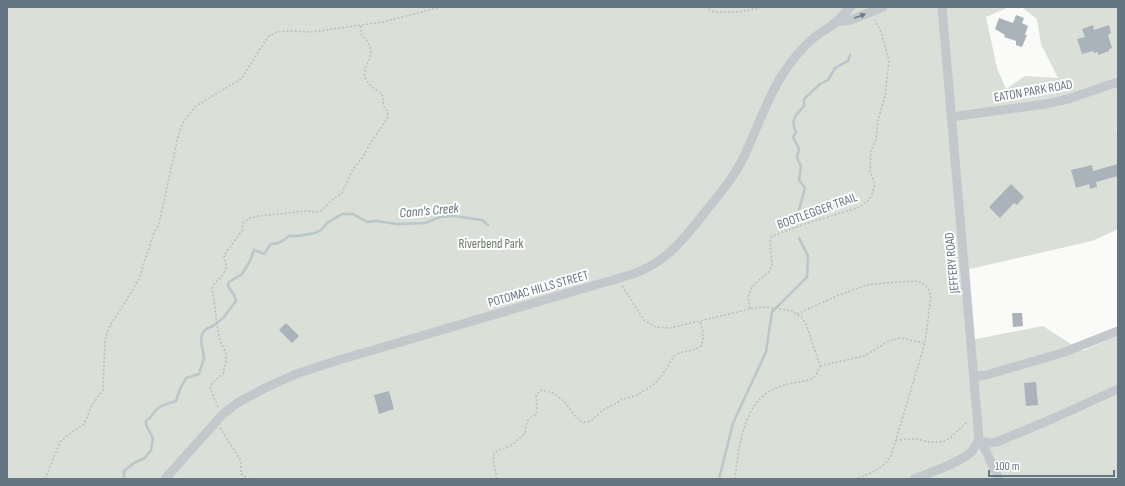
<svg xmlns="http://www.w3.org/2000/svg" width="1125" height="486" viewBox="0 0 1125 486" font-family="'Sofia Sans Condensed',sans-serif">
<rect width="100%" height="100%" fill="#fafaf8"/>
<path fill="#dadfd7" d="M7,7H1009L986,17L997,68L1006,89L1025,76L1058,78L1041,44L1037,19L1022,7H1118V126L1116,128L1118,133V229L1092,241L961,271L966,341L1043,326L1082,351L1118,336V479H7Z"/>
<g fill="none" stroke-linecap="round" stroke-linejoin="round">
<path stroke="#bbc7cb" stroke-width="2.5" d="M797,217L805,188L799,180L801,166L797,158L799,149L793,137L796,132C790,119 796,115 804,106V99L820,84L828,80L835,68L848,61L850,55
M124,479V471L134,463L145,458L151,450L153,438L146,425V421C153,417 152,413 157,409C162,404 170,403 176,401L180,389L186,378L199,374L204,358L201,340L202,334L206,329L213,326L223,318L236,301L234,295L228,286L229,282L242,274L250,261L254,250L264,254L271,244C279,244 283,241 289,236H298L315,233L321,230L327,223L342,214H353L367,222L376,221L397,224L425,223L440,217L453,216L482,220L488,225
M719,479L733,423L766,352L772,312L807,277L808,256L799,238"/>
</g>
<path fill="#aab3b9" d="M1016,15L1024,18L1022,23L1028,26L1025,35H1027L1022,47L1016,45V41L1004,37L1005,35L995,29L999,18L1013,23Z
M1093,25L1094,30L1109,25L1111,33L1108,35L1112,48L1109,49V51L1098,55V52L1094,53L1093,51L1082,54L1077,39L1085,37L1082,29Z
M1118,164V176L1096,182L1097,187L1090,189L1089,184L1076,188L1071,170L1092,165L1093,171Z
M1011,184L1024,197L1017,205L1014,203L1000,218L989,207Z
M1012,313H1022L1023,326L1013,327Z
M286,323L299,336L292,343L279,330Z
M1036,382L1038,405L1026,406L1024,383Z
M389,391L394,409L379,414L374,395Z"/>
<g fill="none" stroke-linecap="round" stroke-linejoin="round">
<path stroke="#bbbfc2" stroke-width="1.5" stroke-dasharray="2 2" stroke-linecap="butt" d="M705,7L714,12H739L764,7
M622,286L644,320L656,327L670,328L750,309
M797,314L839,295L867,285L895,282L918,281L925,285L929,290L931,295L925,343
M820,366L864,356L889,341L900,338L925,343L891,456C882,470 871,473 855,479
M218,407L210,388L212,383L223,374L226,361V353L220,341L216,318L214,300L212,289L213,285L221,277L226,269V264L224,256L227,251L242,231L243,224L244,222L250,218L259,216L306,211L319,212L323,209L332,200L342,193L353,169L363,157L371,142L387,119L388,112L384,107L382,94C377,91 370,86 367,81C356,65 385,57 361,34V25
M220,428L241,461V474L249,479
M896,440L917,439L929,442H943L950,438L968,421
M45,479L60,442L68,435L84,424L92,405L103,390L105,340L110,325L121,309L139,279L153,235L159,224L178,137L181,127L186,118L196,106L241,79L268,37L276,32L290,31L312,32L383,22L441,7
M497,479L493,460L494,454L497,451L512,445L525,433L527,422L528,420L536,414L537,409L536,396L538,393L542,390L553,393L565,402L576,417L581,421L584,422L591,421L603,410L617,403L620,400L635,396L653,385L661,377L674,356L679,353L696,349L701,346L703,340V332L700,321
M735,479C738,453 742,414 763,396C770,390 779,386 788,384C796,382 808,382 814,377C817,374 819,370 820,366L806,324L802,318L797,314L792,311L774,308L762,307L750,309L748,297L752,287L760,279L769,272L772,265L770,242L772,236L802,225L860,207L869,200L872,194L875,184L870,171L871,150L876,140L878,120L885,96L889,61L881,32L875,20"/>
<path stroke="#c3c8cc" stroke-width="9" d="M836,22L851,20L883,7
M951,117L1046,104L1068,99L1118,82
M974,377L986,375L1062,353L1118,331
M980,439L999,479
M981,441L989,443L997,442L1052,419L1118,389
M165,479L222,415L237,403L265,388L296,374L339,360L633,274C669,261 686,236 709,207C723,190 737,173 746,152C758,126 767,99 782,75C790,63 800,50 811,40C819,33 828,29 836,22C841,18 845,12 851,7
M914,479C929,473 960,463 971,452C974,449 977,443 979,439L942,7"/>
</g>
<defs><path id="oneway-solid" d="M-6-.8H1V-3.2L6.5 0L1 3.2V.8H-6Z"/></defs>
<use fill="#6a7a87" href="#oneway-solid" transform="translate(860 16) rotate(-20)"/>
<g text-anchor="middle" stroke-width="4" stroke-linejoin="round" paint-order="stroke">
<g font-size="13" fill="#657683" stroke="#fff">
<text transform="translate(1033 90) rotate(-10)" y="5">EATON PARK ROAD</text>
<text transform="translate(817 210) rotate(-20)" y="5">BOOTLEGGER TRAIL</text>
<text transform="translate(951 263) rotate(-95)" y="5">JEFFERY ROAD</text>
<text transform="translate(538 288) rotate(-16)" y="5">POTOMAC HILLS STREET</text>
</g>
<g font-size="13" fill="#687a64" stroke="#fff">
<text x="491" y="248">Riverbend Park</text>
</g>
<g font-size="14" font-style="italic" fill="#60757c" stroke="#fff">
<text transform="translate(429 210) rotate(-5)" y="5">Conn's Creek</text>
</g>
</g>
<rect width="1125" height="486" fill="none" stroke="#657683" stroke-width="16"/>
<path d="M989 470v6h125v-6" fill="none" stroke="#657683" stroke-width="2"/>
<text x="995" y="470" font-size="12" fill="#657683" stroke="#ffffff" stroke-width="3" paint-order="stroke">100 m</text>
</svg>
